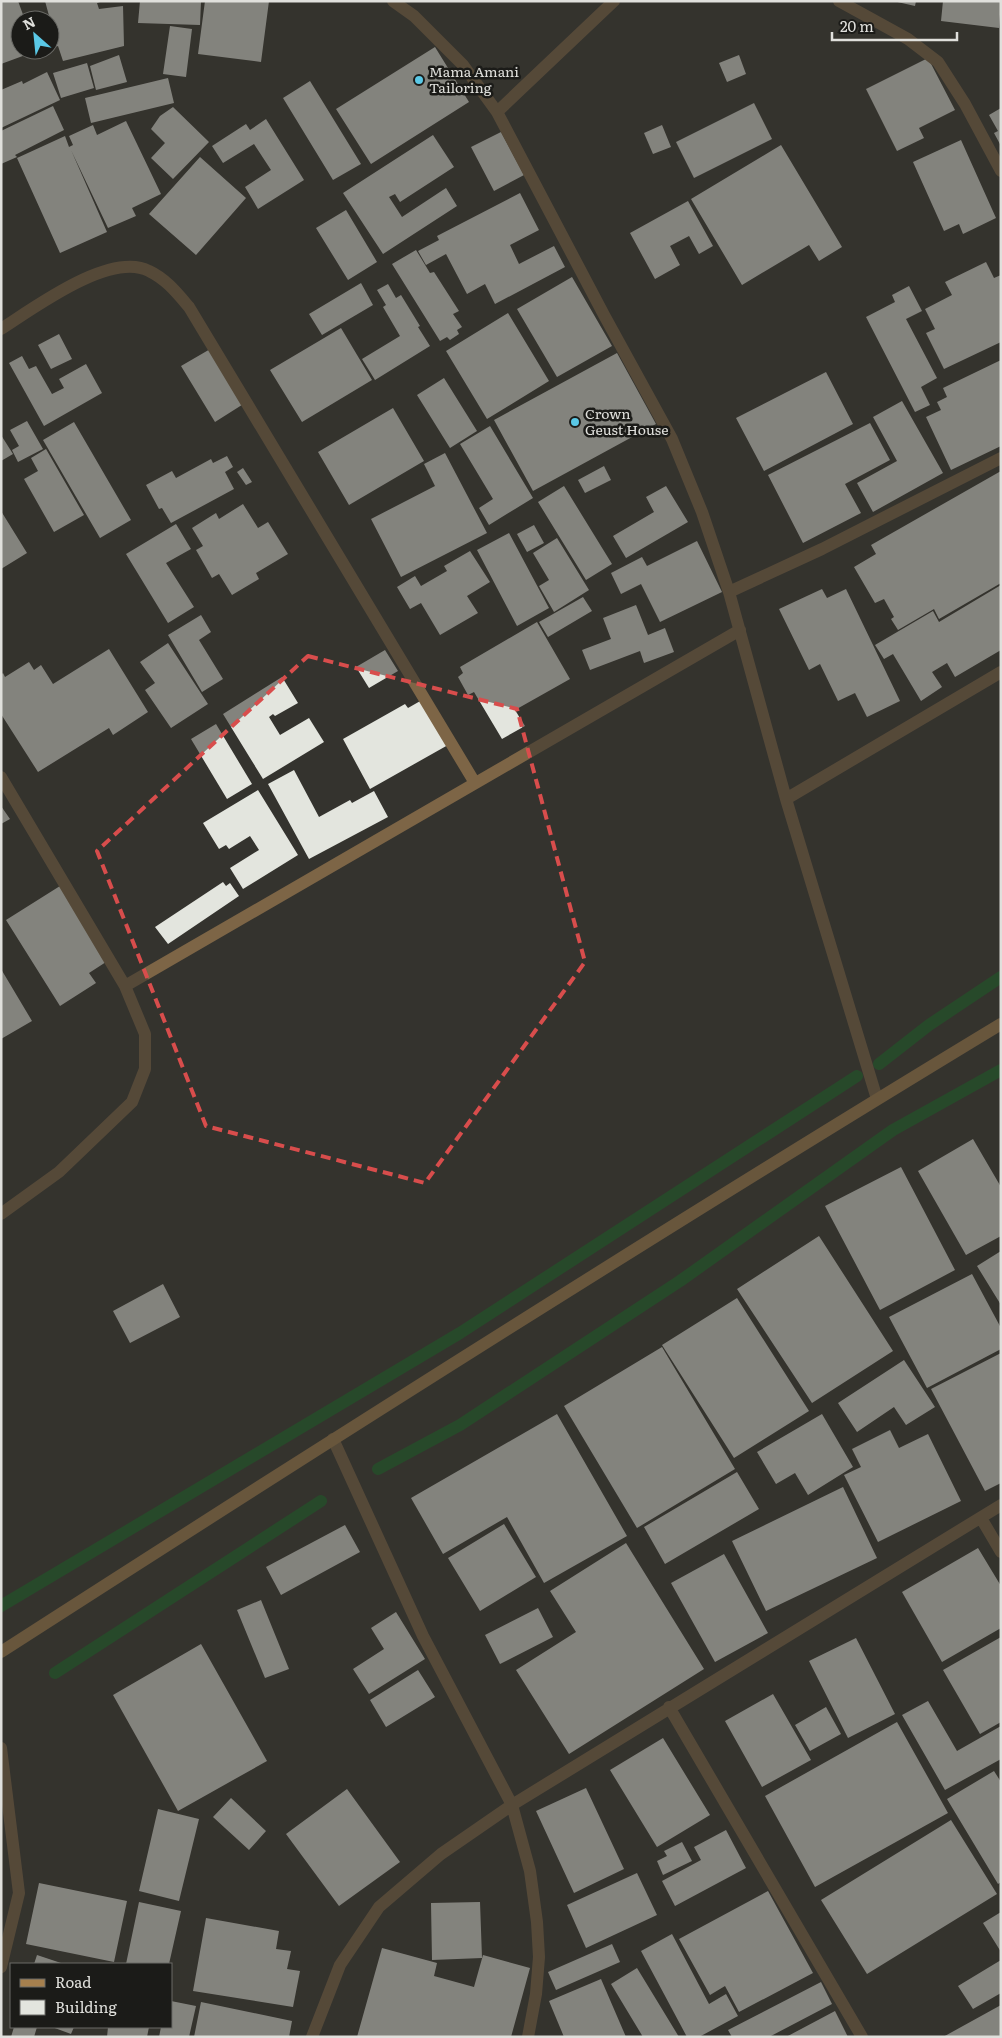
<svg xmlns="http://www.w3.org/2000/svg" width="1002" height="2038" viewBox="0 0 1002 2038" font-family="Literata,serif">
<rect width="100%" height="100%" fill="#34332e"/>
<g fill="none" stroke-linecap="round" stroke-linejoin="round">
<path stroke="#186526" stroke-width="12" d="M879,1064L929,1025L1001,977
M378,1469L460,1425L680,1281L893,1130L1001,1070
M1,1606L460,1333L857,1076
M55,1673L321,1501"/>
</g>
<path fill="#e3e5de" d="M1,1H18L25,20H20V50H39L1,64Z
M45,1H103L97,3L99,9L123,6L124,46L63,61L58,46L51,48L50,46L51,23Z
M140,1H201L200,25L138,23Z
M205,1H269L261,62L198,54Z
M893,1H916L915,6Z
M943,1H1001L999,28L941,21Z
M170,26L192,29L186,77L163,74Z
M435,47L469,102L371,164L336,109Z
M119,55L127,82L96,90L90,66Z
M739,55L746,74L727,82L719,63Z
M928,58L955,110L919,128L924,138L897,151L866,89Z
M87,63L94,88L61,98L53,73Z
M47,72L60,100L1,128V90L22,81L23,84Z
M168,78L174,103L91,123L85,98Z
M310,81L361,164L333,180L283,98Z
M754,103L772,139L694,178L676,142Z
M53,106L64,130L15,155L17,157L1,164V131Z
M173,107L209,142L173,179L151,158L165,143L151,129L160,116Z
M1001,108V146L994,133L998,131L989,115Z
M266,119L304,180L258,209L245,187L271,170L254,144L223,163L212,146L246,124L250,130Z
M126,121L161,194L132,208L136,216L108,228L71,150L107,232L60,253L17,158L65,136L69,147L73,145L69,136L93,125L97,135Z
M662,125L671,147L653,154L644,133Z
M501,132L524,175L494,191L471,147Z
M433,135L454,167L400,202L395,194L389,197L402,217L446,188L457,206L383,254L343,193Z
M961,140L996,218L963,234L959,224L944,231L913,162Z
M781,145L842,247L819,261L809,245L742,285L691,199Z
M200,157L246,198L196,255L149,214Z
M520,193L539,230L510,245L519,264L554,246L565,267L495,304L485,284L467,294L446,254L426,265L418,251L439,240L437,236Z
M688,201L713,246L699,254L689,236L670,246L680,265L655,279L630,233Z
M346,210L377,262L348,280L316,228Z
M416,250L430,273L434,272L459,311L453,314L462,327L457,330L459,334L450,340L447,337L440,341L392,264Z
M986,262L994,278L1001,275V342L944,369L926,333L935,329L925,309L952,295L945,282Z
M572,277L612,346L557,377L517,309Z
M361,283L373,305L322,335L309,314Z
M388,284L396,298L401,295L420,326L418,327L430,346L375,380L362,359L400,336L383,307L386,305L377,290Z
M909,286L922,311L906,319L937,378L921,387L930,405L915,412L866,317L895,302L892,295Z
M508,313L549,381L487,419L446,351Z
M341,328L372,380L302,422L270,370Z
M59,334L72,359L51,369L38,345Z
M212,348L245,403L215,422L181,366Z
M617,353L656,424L533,491L494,420Z
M22,356L29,369L36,366L52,394L64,388L59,379L86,364L102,393L44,426L9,363Z
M1001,360V446L951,470L926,417L941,410L937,402L947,397L943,388Z
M826,372L853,424L764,471L736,418Z
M444,378L477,431L450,448L417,395Z
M902,401L943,473L873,512L857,483L897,461L873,417Z
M393,408L424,461L349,505L318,452Z
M27,421L43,449L18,462L12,450L19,446L10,430Z
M74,422L131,520L100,538L43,440Z
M870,423L890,460L845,484L861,513L803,543L768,475Z
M490,426L533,498L489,525L479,508L493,499L460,444Z
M1,435L13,454L1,461Z
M46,449L84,515L54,532L24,479L38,471L31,458Z
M445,453L487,533L401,577L371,519L435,486L424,464Z
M227,456L233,467L225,472L234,489L171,523L162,508L159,509L146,485L172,471L176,478L211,459L213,463Z
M604,466L611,480L585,493L578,480Z
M243,468L252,482L246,485L237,472Z
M1001,471V583L939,619L934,609L898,630L891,619L894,617L884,599L875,603L854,567L876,554L871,545Z
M564,486L612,564L586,580L538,502Z
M666,486L688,522L626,558L613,536L654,512L646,497Z
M243,504L258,528L268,522L288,554L256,573L259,579L232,595L219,574L212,578L196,550L203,546L192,528L216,513L219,519Z
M1,511L27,553L1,569Z
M176,524L191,549L166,563L194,607L168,623L126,554Z
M534,525L544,543L527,552L517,534Z
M509,533L549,608L517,626L477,550Z
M557,538L589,590L554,612L539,586L549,580L533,553Z
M697,541L722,592L660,622L641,584L621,594L611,573L642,557L647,566Z
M470,551L490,582L467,596L478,613L440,635L421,603L410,609L397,587L415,576L421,586L447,571L444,566Z
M1001,585V650L955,677L947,663L932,672L942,687L921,701L893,654L884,659L875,645L933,611L939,622Z
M822,589L827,598L846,589L900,701L867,717L855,693L838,701L820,664L809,670L779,609Z
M583,597L592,611L548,637L539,622Z
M636,605L648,635L665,628L674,652L644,663L640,651L590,670L582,650L611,639L603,618Z
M201,615L211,632L199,640L223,679L202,692L168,635Z
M537,622L570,679L515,710L525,726L502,739L474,692L468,695L458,677L463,673L460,667Z
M168,643L208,704L171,728L145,690L155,683L140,662Z
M109,649L148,712L113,735L109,728L38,772L1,714V675L3,673L5,677L29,662L34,670L41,665L53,684Z
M385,650L398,671L369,688L356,667Z
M282,677L298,703L275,716L273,714L269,717L280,735L309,718L324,742L263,779L223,714Z
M422,700L448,745L370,789L343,739L405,704L408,708Z
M216,724L252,784L227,799L191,739Z
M294,770L319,817L350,800L352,803L374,791L388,817L309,859L268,784Z
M258,790L298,855L243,889L230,868L259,850L250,836L229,849L226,845L219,849L203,823Z
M1,806L10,819L1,824Z
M223,882L226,886L230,883L239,896L168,944L155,927Z
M60,886L106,962L89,973L96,983L60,1006L6,920Z
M1,969L32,1021L1,1039Z
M973,1139L1001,1187V1236L966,1255L918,1171Z
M901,1167L955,1270L880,1310L825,1206Z
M819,1236L893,1351L812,1403L737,1289Z
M1001,1251V1305L977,1266Z
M972,1274L1001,1328V1349L927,1388L889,1317Z
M163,1284L180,1317L130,1343L113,1311Z
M737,1298L809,1411L734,1458L662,1345Z
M662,1347L735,1469L637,1528L564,1406Z
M1001,1353V1483L985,1491L931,1389Z
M904,1360L935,1407L906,1425L894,1407L857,1432L838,1403Z
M557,1414L627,1536L544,1583L507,1517L443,1554L411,1498Z
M822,1414L853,1467L808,1495L795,1473L776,1484L757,1452Z
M890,1430L899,1448L928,1434L961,1501L878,1542L844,1475L861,1467L852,1449Z
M737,1472L759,1509L665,1564L644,1527Z
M843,1487L877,1558L766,1611L732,1541Z
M504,1524L536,1577L480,1611L448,1558Z
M345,1525L360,1552L281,1595L266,1567Z
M626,1543L704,1669L569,1754L516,1670L576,1632L550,1591Z
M978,1548L1001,1586V1628L942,1662L902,1592Z
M724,1554L768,1633L715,1662L671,1583Z
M261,1600L289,1669L265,1678L237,1610Z
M538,1608L553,1637L500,1664L485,1635Z
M396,1612L425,1659L369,1694L353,1669L384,1649L371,1628Z
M1001,1637V1722L980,1734L943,1670Z
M856,1638L895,1714L848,1738L809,1661Z
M201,1644L267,1761L178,1811L113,1695Z
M418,1670L435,1697L386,1727L370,1700Z
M773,1694L811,1760L762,1787L725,1721Z
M928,1701L957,1751L1001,1726V1759L945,1790L902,1715Z
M826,1707L841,1734L810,1751L795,1725Z
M897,1722L948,1813L815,1887L765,1796Z
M663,1738L710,1815L657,1847L610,1770Z
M994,1771L1001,1782V1882L998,1884L947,1799Z
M586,1788L624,1869L574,1893L536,1811Z
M347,1789L400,1862L339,1906L286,1834Z
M231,1798L266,1831L249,1850L213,1817Z
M158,1809L199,1819L179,1901L139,1891Z
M951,1820L997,1894L867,1974L821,1900Z
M726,1830L746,1868L675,1906L662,1881L701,1860L694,1847Z
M682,1842L692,1861L663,1875L657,1861L667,1856L664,1851Z
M637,1873L657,1915L586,1948L567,1905Z
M39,1883L127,1901L114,1962L26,1944Z
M768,1891L813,1973L739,2012L725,1986L710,1995L679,1939Z
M139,1902L181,1911L169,1964H126Z
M480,1902L482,1958L432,1960L431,1903Z
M1001,1912V1952L983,1923Z
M206,1918L279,1931L276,1949L291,1951L287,1969L300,1971L293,2007L193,1991Z
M672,1934L709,2004L726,1994L738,2016L699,2037H687L641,1951Z
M612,1944L620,1962L556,1990L548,1972Z
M382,1948L437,1963L434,1976L474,1987L483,1955L530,1968L511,2037H357Z
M37,1955L64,1964H34Z
M1001,1960V1993L973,2009L958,1986Z
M637,1968L679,2037H643L611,1984Z
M601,1979L626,2037H564L549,2001Z
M821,1982L832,2004L769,2037H732L728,2030Z
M171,2001L196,2006L189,2037H159L161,2027H171Z
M201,2002L292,2021L289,2037H194Z
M1001,2005V2037H943Z
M835,2011L848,2037H786Z
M14,2027H37L34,2037H11Z
M52,2027H74L71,2034Z
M108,2027H149L147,2037H107Z"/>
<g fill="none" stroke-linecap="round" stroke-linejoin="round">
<path stroke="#7d6546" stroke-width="12" d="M393,1L414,16L463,65L497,112L604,315L672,439L702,512L729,592L786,799L877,1099
M839,1L908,39L938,62L965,104L1001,171
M497,112L614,1
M1,329C34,308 110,251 149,271C166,279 177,293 189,307L475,783
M729,592L822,549L1001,458
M1,777L125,986L145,1034V1069L132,1102L59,1172L1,1214
M786,799L1001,672
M125,986L740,630
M333,1439L423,1636L512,1805L530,1871L537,1922L539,1957L536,1994L528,2037
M981,1518L1001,1552
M669,1707L862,2037
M1,1748L19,1893L1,1967
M312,2037L340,1965L379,1907L441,1854L512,1805L1001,1505"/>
<path stroke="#a6804e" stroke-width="12" d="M1,1652C332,1439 664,1228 1001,1024"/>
</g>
<path d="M0 0H1002V2038H0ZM308,656L517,709L585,962L425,1183L206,1126L97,851Z" fill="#34332e" fill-opacity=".55" fill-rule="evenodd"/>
<path fill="none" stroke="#d84d4c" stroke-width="4" stroke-dasharray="10 6" stroke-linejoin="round" d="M308,656L517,709L585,962L425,1183L206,1126L97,851Z"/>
<g fill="#5ac8e6" stroke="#1b1b18" stroke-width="2">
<circle cx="419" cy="80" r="5"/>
<circle cx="575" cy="422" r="5"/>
</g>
<g text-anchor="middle" stroke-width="5" stroke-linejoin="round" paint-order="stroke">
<g font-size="14" fill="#e0e0dc" stroke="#1b1b18" text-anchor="start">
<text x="429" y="77">Mama Amani<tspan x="429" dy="16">Tailoring</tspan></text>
<text x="585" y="419">Crown<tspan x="585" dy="16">Geust House</tspan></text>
</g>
</g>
<rect width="1002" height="2038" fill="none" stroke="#e0e0dc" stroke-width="5"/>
<rect x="10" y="1963" width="162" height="65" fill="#1b1b18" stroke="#6a6a66"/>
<rect x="20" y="1979" width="25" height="8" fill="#a6804e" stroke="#6a6a66"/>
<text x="55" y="1988" font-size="15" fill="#e0e0dc">Road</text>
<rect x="20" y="2000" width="25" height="15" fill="#e3e5de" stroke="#6a6a66"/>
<text x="55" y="2013" font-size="15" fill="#e0e0dc">Building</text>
<g transform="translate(35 35) rotate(333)"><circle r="24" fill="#1b1b18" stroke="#6a6a66"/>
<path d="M0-4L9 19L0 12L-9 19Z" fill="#5ac8e6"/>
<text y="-8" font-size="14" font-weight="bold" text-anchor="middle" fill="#e0e0dc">N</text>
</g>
<path d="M832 32v8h125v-8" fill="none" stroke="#e0e0dc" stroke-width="2.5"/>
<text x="840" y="32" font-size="15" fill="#e0e0dc" stroke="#1b1b18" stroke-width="4" paint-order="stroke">20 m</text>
</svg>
